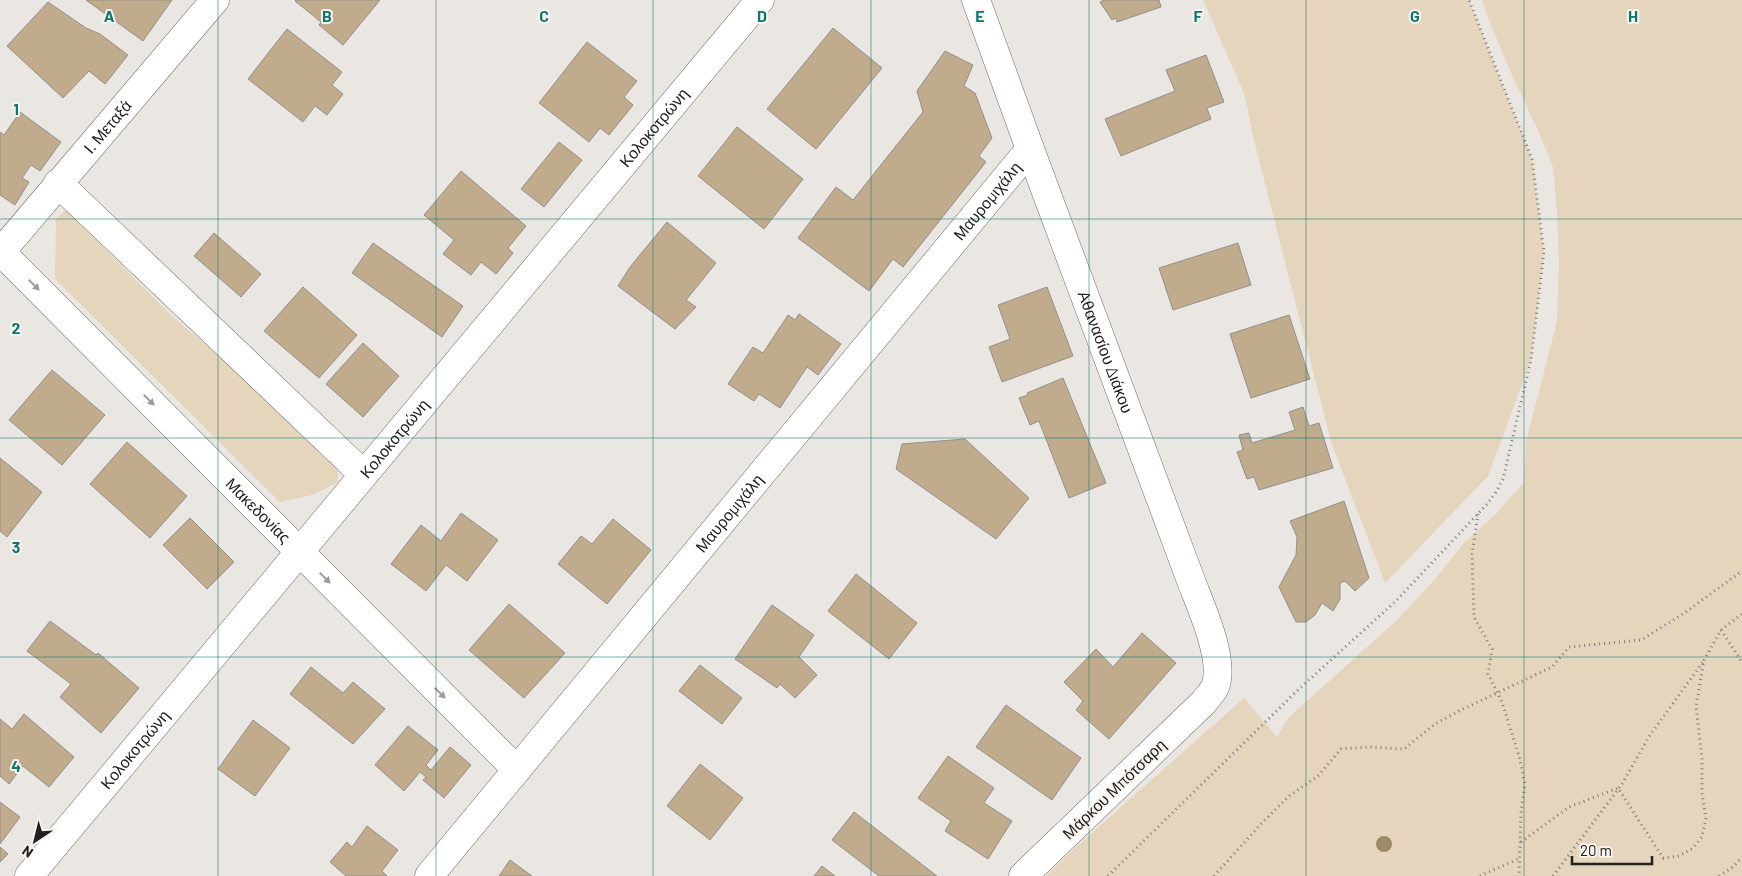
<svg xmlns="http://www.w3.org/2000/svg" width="1742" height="876" viewBox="0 0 1742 876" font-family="Barlow,sans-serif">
<rect width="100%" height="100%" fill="#eae6e2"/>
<path fill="#e5d5bd" d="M1203,0H1469L1532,159L1544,252L1531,360L1488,476L1385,583L1331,442L1254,140L1244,93Z
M1482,0H1742V876H1046L1077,846L1244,698L1277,737L1288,718L1397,620L1435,579L1464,543L1498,512L1524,482L1526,442L1557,321L1559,262L1557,213L1553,167L1540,135L1511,73L1491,25Z
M66,210L170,314L268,400L337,467L338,482L312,495L280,502L55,279L56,219Z"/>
<path fill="#c0ab8c" stroke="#93908c" d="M86,0H172L143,41Z
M296,0H380L343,45L319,25L321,22L295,1Z
M1104,0H1159L1161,7L1117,22L1116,18L1112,20L1100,2Z
M48,2L86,28L100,34L128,55L105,84L89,71L63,98L7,46Z
M833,28L882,68L816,149L767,109Z
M287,29L342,72L332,85L343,94L327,115L315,106L303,122L248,79Z
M587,42L637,81L624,97L633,105L609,135L600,128L589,142L539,103Z
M945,51L973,65L964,86L975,93L992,138L979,156L986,162L903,267L893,259L869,291L798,238L836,187L853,200L923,112L917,91Z
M1206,55L1224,102L1207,108L1211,119L1121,156L1105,119L1175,91L1166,70Z
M20,112L61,142L40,171L31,165L22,178L29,182L15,205L0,195V132L4,135Z
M737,127L803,179L764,229L698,176Z
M559,142L582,160L544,207L521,189Z
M461,171L526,226L508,248L513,253L496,274L481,262L471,275L443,254L454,240L424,215Z
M667,222L716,263L686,300L696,307L675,329L618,286L630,267Z
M214,233L261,274L241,297L194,256Z
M373,243L463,306L442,337L352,273Z
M1238,243L1251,285L1173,310L1159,268Z
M303,287L357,335L319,378L264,331Z
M1047,287L1073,356L1002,382L989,347L1010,339L998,305Z
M799,314L841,344L818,375L807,367L780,408L759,394L754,401L728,384L753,347L763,353L788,315L795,320Z
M1289,315L1310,379L1251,398L1230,334Z
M363,343L399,376L363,417L326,384Z
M52,370L105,415L62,465L9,420Z
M1063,378L1106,483L1069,498L1039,421L1030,425L1019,398L1028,395L1027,393Z
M1303,407L1309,426L1319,423L1333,468L1259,490L1254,477L1247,479L1237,452L1243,450L1239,435L1249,433L1252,443L1295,430L1289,412Z
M965,439L1029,498L996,539L896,469L902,444Z
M127,442L187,496L150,538L90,484Z
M0,458L42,492L7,537L0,531Z
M1344,501L1369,578L1355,591L1345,581L1340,583V599L1333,611L1322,603L1315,615L1306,622H1296L1279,587L1296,555L1297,537L1290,521Z
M461,513L498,540L467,581L446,565L426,591L391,564L421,525L441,541Z
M190,518L234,562L207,589L163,545Z
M613,519L651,550L607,604L558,564L581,536L592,544Z
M856,574L917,623L889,659L828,611Z
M509,604L565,653L524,698L469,650Z
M772,605L814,635L799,657L817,675L795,698L780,684L777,688L735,659Z
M50,621L96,655L98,653L139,688L101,733L60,697L71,684L27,651Z
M1142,633L1176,663L1109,739L1076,710L1083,701L1064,682L1096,649L1113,667Z
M700,665L742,698L722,724L679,691Z
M311,667L343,693L353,682L385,709L353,744L290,694Z
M1006,705L1081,758L1052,800L976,747Z
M24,714L74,757L49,787L23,766L9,784L0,776V719L12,729Z
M253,720L290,748L255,796L218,769Z
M408,726L438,750L426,765L431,770L450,747L471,765L444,798L423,780L426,777L420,772L404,791L375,765Z
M948,756L994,788L984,803L1012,821L988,859L945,831L951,821L918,798Z
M700,764L743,798L710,840L667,806Z
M0,802L20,817L0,844Z
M854,812L937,876H879L832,840Z
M367,826L398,850L382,871L387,876H346L330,862L347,842L352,847Z
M0,847L8,854L0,862Z
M510,860L532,876H499Z
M822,866L835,876H814Z"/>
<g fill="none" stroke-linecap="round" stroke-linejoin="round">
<g stroke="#706d69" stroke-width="29">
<g id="minor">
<path id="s1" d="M976,0L1030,149L1190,578C1200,605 1226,660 1215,687C1213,692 1207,697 1204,702L1023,876"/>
<path d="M58,183L363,474"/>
<path id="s2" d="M0,251L517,770"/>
<path id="s3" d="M0,253L215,0"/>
<path id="s4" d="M29,876L760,0"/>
<path id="s5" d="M429,876L1030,149"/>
</g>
</g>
<path stroke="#7e7c79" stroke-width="3" stroke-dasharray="1 4" stroke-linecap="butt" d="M1478,514L1472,554L1474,617L1492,649L1488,674L1502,702L1519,756L1525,784L1521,812L1519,876
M1721,630L1742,662
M1521,842L1569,807L1618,788L1663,858L1679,856L1693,848L1702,837L1706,818L1702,793V759L1696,706L1704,660L1721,630L1742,614
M1108,876L1299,689L1396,601L1488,503L1496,492L1503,479L1531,360L1544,252L1532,159L1469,0
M1214,876L1261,824L1289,796L1318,776L1341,749L1370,747L1404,749L1435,724L1463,709L1552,667L1569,647L1641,640L1683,614L1742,571
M1480,876L1518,859
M1553,876L1622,784L1650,735L1703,662
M1719,876L1733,867L1742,857"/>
<use href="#minor" stroke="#fff" stroke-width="28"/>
</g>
<circle fill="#9d8b69" cx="1384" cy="844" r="8"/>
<defs><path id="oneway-solid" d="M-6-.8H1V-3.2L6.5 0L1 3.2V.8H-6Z" transform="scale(1.25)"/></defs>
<g fill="#9b9b9a">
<use href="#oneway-solid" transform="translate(34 285) rotate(45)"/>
<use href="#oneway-solid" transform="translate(149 400) rotate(45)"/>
<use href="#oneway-solid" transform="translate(325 578) rotate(45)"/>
<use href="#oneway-solid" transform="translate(440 693) rotate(45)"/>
</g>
<path fill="none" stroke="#0f766e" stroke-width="1" stroke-opacity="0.55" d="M218,0V876M436,0V876M653,0V876M871,0V876M1089,0V876M1306,0V876M1524,0V876M0,219H1742M0,438H1742M0,657H1742"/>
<g text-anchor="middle" stroke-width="4" stroke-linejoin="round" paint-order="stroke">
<g font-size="16" fill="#21201e" stroke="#f7f4ef">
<text dy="6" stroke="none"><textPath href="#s3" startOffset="166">Ι. Μεταξά</textPath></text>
<text dy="6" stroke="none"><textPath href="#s4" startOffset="975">Κολοκοτρώνη</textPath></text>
<text dy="6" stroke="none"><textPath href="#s5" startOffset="876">Μαυρομιχάλη</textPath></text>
<text dy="6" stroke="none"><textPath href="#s1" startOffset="375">Αθανασίου Διάκου</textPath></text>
<text dy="6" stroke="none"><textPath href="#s4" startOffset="570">Κολοκοτρώνη</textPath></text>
<text dy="6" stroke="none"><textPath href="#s2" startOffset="366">Μακεδονίας</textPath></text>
<text dy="6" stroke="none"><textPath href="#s5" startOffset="471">Μαυρομιχάλη</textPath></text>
<text dy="6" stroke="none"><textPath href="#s4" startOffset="165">Κολοκοτρώνη</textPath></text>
<text transform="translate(1114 789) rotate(-44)" y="6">Μάρκου Μπότσαρη</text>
</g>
</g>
<g font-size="16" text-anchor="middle" font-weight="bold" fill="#0f766e" stroke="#f7f4ef" stroke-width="4" stroke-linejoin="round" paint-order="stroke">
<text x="109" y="22">A</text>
<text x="327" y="22">B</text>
<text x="544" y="22">C</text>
<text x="762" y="22">D</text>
<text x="980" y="22">E</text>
<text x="1198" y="22">F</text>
<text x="1415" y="22">G</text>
<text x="1633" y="22">H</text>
<text x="16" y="115">1</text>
<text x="16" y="334">2</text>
<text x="16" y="553">3</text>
<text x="16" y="772">4</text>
</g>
<g transform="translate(35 841) rotate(215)" stroke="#f7f4ef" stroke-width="4" paint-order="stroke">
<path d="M0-4L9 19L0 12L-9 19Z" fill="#21201e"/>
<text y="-8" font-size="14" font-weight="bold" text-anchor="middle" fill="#21201e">N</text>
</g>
<path d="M1572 856v8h80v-8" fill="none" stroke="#21201e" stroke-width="2.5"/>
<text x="1580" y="856" font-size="15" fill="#21201e" stroke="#f7f4ef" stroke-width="4" paint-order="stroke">20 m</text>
</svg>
